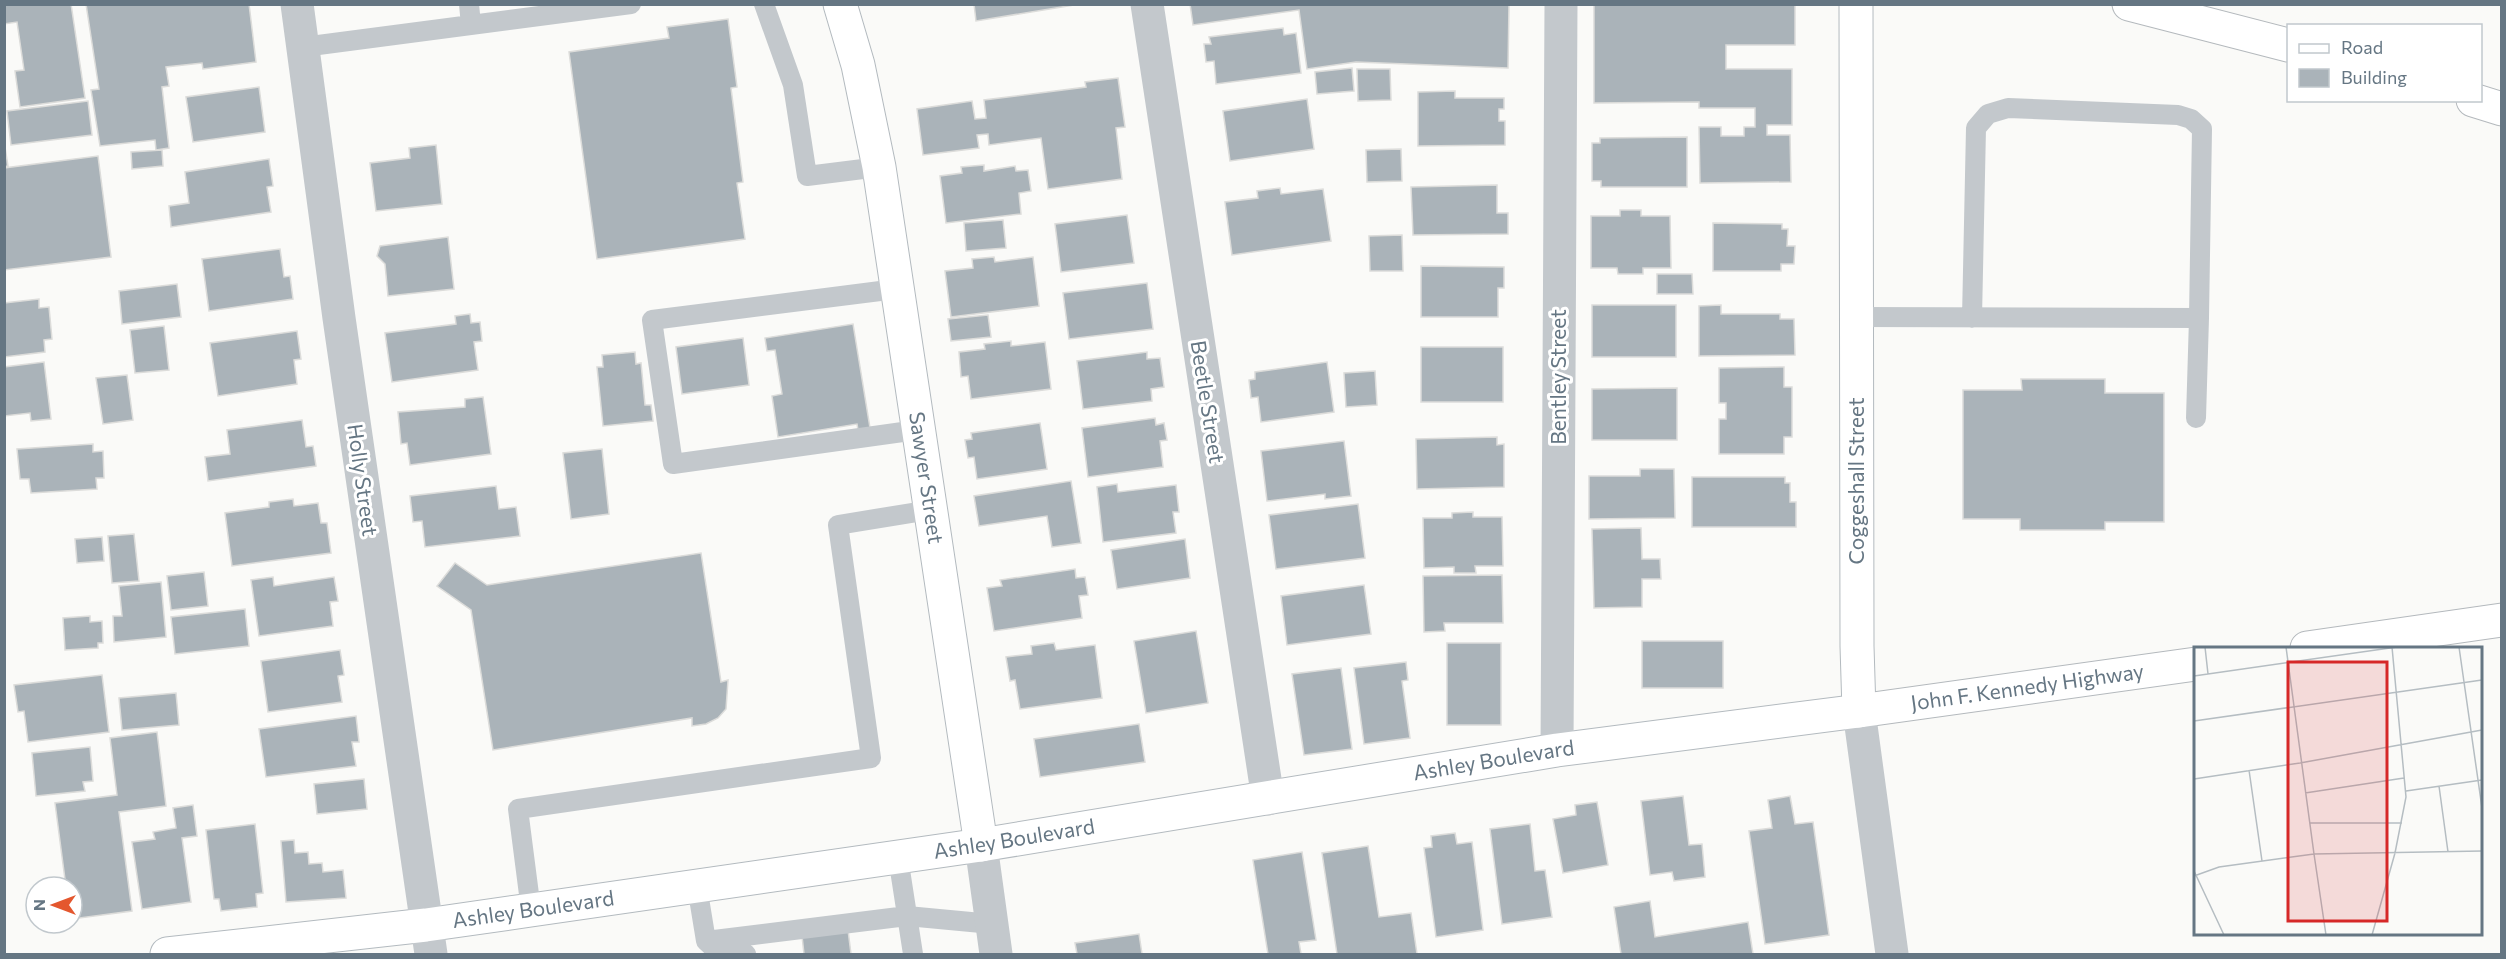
<svg xmlns="http://www.w3.org/2000/svg" width="2506" height="959" viewBox="0 0 2506 959" font-family="Commissioner,sans-serif">
<rect width="100%" height="100%" fill="#fafaf8"/>
<path fill="#aab3b9" stroke="#dcdcda" stroke-width="1.5" d="M4,4H71L85,98L20,107L15,71L24,70L17,22L4,24Z
M86,4H249L256,62L203,69L202,63L166,67L169,86L162,87L169,148L156,150L155,140L100,146L91,90L99,89Z
M974,4H1080L976,21Z
M1190,4H1509L1508,68L1356,62L1307,69L1299,10L1193,25Z
M1594,4H1795V45H1726V69H1792V125H1767V135H1790L1791,182L1700,183L1699,127H1721V136H1744V127H1755V108H1699V102L1594,103Z
M728,19L737,87L731,88L743,182L737,183L745,239L597,259L569,52L669,38L667,27Z
M1283,28L1284,35L1296,33L1301,73L1216,84L1214,61L1206,62L1204,44H1211L1209,37Z
M1352,68L1354,91L1317,94L1315,72Z
M1357,69H1390L1391,100L1358,101Z
M1118,78L1125,127L1116,128L1122,179L1048,189L1041,138L989,145L988,134L977,135L979,148L923,155L917,109L972,101L975,119L986,118L984,100L1086,87L1085,82Z
M259,87L265,132L193,142L186,97Z
M1455,91V98H1504V109H1499V121H1505V145L1418,146V92Z
M1307,99L1314,149L1230,161L1223,111Z
M88,101L92,135L11,145L7,111Z
M1687,137V187H1601V181H1592V143H1600V138Z
M4,141L8,166L4,167Z
M436,145L442,204L376,211L370,163L410,158L409,148Z
M1401,149L1402,181L1367,182L1366,150Z
M162,150L163,166L132,169L131,152Z
M98,156L111,257L4,270V168Z
M269,159L273,186L267,187L271,212L171,227L169,206L189,203L185,172Z
M984,165V171L1015,166L1016,171L1028,170L1031,191L1019,193L1021,214L946,223L940,176L962,173L961,167Z
M1497,185V213H1508V234L1413,235L1411,187Z
M1280,188L1281,194L1323,189L1331,241L1232,255L1225,202L1258,198L1257,191Z
M1620,210H1641V216H1670L1671,268H1643V274H1618L1617,268H1591V216H1620Z
M1127,215L1134,263L1061,272L1055,224Z
M1003,220L1006,248L966,251L964,223Z
M1713,223L1782,224V229H1788L1787,246H1795L1794,264H1781V271H1713Z
M1402,235L1403,271H1370L1369,236Z
M448,237L454,289L388,296L385,264L377,256L380,246Z
M280,249L284,277L290,276L293,299L209,311L202,259Z
M994,257L995,262L1033,257L1039,306L951,317L945,271L973,268L972,259Z
M1421,266L1504,267V288H1498V317H1421Z
M1657,274H1692L1693,294H1657Z
M1147,283L1153,329L1069,339L1063,293Z
M177,284L181,317L122,324L119,291Z
M39,299V308L49,307L52,339L44,340L45,352L4,357V303Z
M1592,305H1676V357H1592Z
M1721,305V314H1780V319H1794L1795,355L1699,356V306Z
M470,314L471,323L480,322L482,341L474,342L478,370L392,382L385,333L456,324L455,316Z
M988,315L991,337L951,341L948,319Z
M853,324L870,428L858,430L857,424L778,437L772,396L782,394L775,350L767,351L765,338Z
M164,326L169,370L135,373L130,330Z
M297,331L301,359L294,360L297,384L218,396L210,343Z
M743,338L749,385L682,394L676,347Z
M1011,341V346L1045,342L1051,389L971,399L968,376L961,377L959,352L985,349L984,344Z
M1421,347H1503V402H1421Z
M635,352L636,364L641,363L645,405H651L653,421L603,426L597,367H603L602,355Z
M1147,352V359L1160,358L1164,387L1151,389L1152,401L1083,409L1077,361Z
M44,362L51,419L31,421L30,413L4,416V367Z
M1327,362L1334,412L1261,422L1258,397L1251,398L1249,380L1255,379V372Z
M1784,367V387H1792V437H1784V454H1719V419H1726V403H1719V368Z
M1375,371L1377,405L1346,407L1344,373Z
M127,375L133,420L103,424L96,378Z
M2021,379H2105V393H2164V522H2105V530H2020V519H1963V390H2022Z
M1677,388V440H1592V389Z
M483,397L491,454L410,465L407,443L401,444L398,412L465,407V399Z
M1155,418L1156,425L1164,423L1167,440L1160,441L1163,467L1088,477L1082,428Z
M302,420L306,447L313,446L316,466L208,481L205,457L230,454L227,430Z
M1040,423L1047,469L977,479L974,457L968,458L965,440L972,439L971,433Z
M1497,437V445L1504,444V487L1417,489L1416,439Z
M1344,441L1351,496L1325,499V494L1267,501L1261,451Z
M93,444V452L103,451L104,478H96L97,489L31,493L29,479H20L17,449Z
M602,449L609,514L571,519L563,453Z
M1640,469H1674L1675,518L1589,519V476H1640Z
M1692,477H1785V483H1790V502H1796V527H1692Z
M1071,481L1081,543L1052,547L1047,516L979,526L974,496Z
M1117,484L1118,492L1176,485L1179,512H1173L1176,533L1103,542L1097,487Z
M496,486L499,509L516,507L520,536L425,547L422,521L413,522L410,496Z
M293,499L294,506L318,503L321,523H327L331,553L232,566L225,513L269,507V502Z
M1358,504L1365,558L1276,569L1269,515Z
M1473,512V517H1502L1503,566H1475L1476,573H1454V567L1424,568L1423,518H1452V513Z
M1641,528L1642,559H1660L1661,579H1642V607L1594,608L1592,529Z
M134,534L139,581L112,583L108,536Z
M102,537L104,561L77,563L75,539Z
M1185,539L1190,578L1117,589L1111,550Z
M701,553L721,682L728,680L726,709L718,718L706,724L692,726V718L493,750L471,610L437,586L455,563L487,585Z
M1075,569L1076,578L1085,577L1088,595L1079,596L1082,618L994,631L987,588L1002,586L1000,580Z
M204,572L208,606L171,610L167,576Z
M1502,575L1503,623H1444L1445,631L1424,632L1423,576Z
M273,577L274,586L334,577L338,601L330,602L333,626L259,636L251,580Z
M161,582L166,637L114,642L113,616H122L119,586Z
M1364,585L1371,634L1287,645L1281,596Z
M245,609L249,646L175,654L171,617Z
M90,616V622L102,621L103,643H98V648L65,650L63,618Z
M1196,631L1208,703L1146,713L1134,641Z
M1642,641H1723V688H1642Z
M1054,643L1056,650L1095,645L1102,698L1020,709L1015,680L1010,681L1006,657L1032,654L1031,646Z
M1447,643H1501V725H1447Z
M340,650L344,675L338,676L342,702L268,712L261,661Z
M1406,662L1408,680L1402,681L1410,738L1364,744L1354,668Z
M1341,668L1352,749L1304,755L1292,674Z
M102,675L109,732L28,742L24,711L18,712L14,685Z
M176,693L179,725L122,730L119,698Z
M356,716L359,742H352L356,766L266,777L259,729Z
M1139,724L1145,762L1040,777L1034,739Z
M157,732L166,806L119,812L132,911L72,919V887H66L55,803L117,795L110,738Z
M90,747L93,781L83,782L85,791L36,796L32,753Z
M364,779L367,809L317,814L314,784Z
M1683,796L1689,845L1702,844L1705,877L1674,881L1672,872L1650,875L1641,801Z
M1790,796L1795,824L1813,822L1829,935L1765,944L1749,831L1772,828L1768,800Z
M1597,802L1608,865L1563,873L1553,819L1576,815L1575,805Z
M193,805L197,836L182,838L191,902L142,909L132,842L155,839L153,832L176,828L173,808Z
M255,824L263,893L256,894L257,907L221,911L219,899H214L206,830Z
M1530,824L1535,871L1545,870L1552,917L1502,924L1490,829Z
M1455,833L1457,844L1472,842L1483,930L1436,937L1424,848L1432,847L1431,836Z
M294,840L295,853L308,852L309,864L322,863L323,872L343,870L346,898L286,902L281,841Z
M1368,846L1379,917L1411,913L1417,954H1337L1322,853Z
M1302,852L1316,940L1299,942L1301,954H1268L1253,860Z
M1650,901L1655,937L1748,922L1753,954H1621L1614,907Z
M848,930L851,954H804L802,936Z
M1139,934L1142,954H1077L1075,943Z"/>
<g fill="none" stroke-linecap="round" stroke-linejoin="round">
<g stroke="#b3babf" stroke-width="35">
<g id="secondary">
<path id="s1" d="M840,4L858,65L879,167L981,845"/>
<path id="s2" d="M167,954L426,925L531,910L981,845L1557,750L1859,711L1857,646L1856,4"/>
</g>
</g>
<g stroke="#b4b9bd" stroke-width="35">
<g id="motorway">
<path d="M2129,4L2288,45"/>
<path d="M2473,100L2502,109"/>
<path d="M2307,648L2502,620"/>
<path id="s3" d="M1859,711L2196,664"/>
</g>
</g>
<path stroke="#c3c8cc" stroke-width="20" d="M469,4L471,25
M764,4L793,85L807,176L879,167
M303,47L631,4
M896,289L652,320L673,464L917,430
M1858,317L2199,318L2202,129L2191,119L2178,115L2008,108L1988,114L1976,128L1972,318
M2196,418L2199,318
M898,857L913,954
M697,886L706,941L720,954
M531,910L518,809L871,758L838,525L930,510
M706,941L907,916L992,924
M712,943L746,954"/>
<path stroke="#c3c8cc" stroke-width="33" d="M297,4L339,318L431,954
M1147,4L1268,799
M1557,750L1561,4"/>
<path stroke="#c3c8cc" stroke-width="33" d="M1859,711L1892,954
M981,845L996,954"/>
<use href="#secondary" stroke="#fff" stroke-width="33"/>
<use href="#motorway" stroke="#fff" stroke-width="33"/>
</g>
<g text-anchor="middle" stroke-width="6" stroke-linejoin="round" paint-order="stroke">
<g font-size="21" fill="#657683" stroke="#fff">
<text transform="translate(1559 377) rotate(-90)" y="7">Bentley Street</text>
<text transform="translate(1207 402) rotate(81)" y="7">Beetle Street</text>
<text dy="7" stroke="none"><textPath href="#s1" startOffset="482">Sawyer Street</textPath></text>
<text transform="translate(362 480) rotate(82)" y="7">Holly Street</text>
<text transform="translate(1857 481) rotate(-90)" y="7">Coggeshall Street</text>
<text dy="7" stroke="none"><textPath href="#s3" startOffset="170">John F. Kennedy Highway</textPath></text>
<text dy="7" stroke="none"><textPath href="#s2" startOffset="1341">Ashley Boulevard</textPath></text>
<text dy="7" stroke="none"><textPath href="#s2" startOffset="855">Ashley Boulevard</textPath></text>
<text dy="7" stroke="none"><textPath href="#s2" startOffset="369">Ashley Boulevard</textPath></text>
</g>
</g>
<g transform="translate(2194 647)">
<rect width="288" height="288" fill="#fafaf8"/>
<path fill="none" stroke="#b5bdc2" stroke-width="1.5" d="M11,0L14,27M92,0L120,207L288,204M198,0L212,150L201,206M265,0L288,161M0,29L203,0M0,74L288,33M106,116L288,83M55,123L68,214M0,132L106,116M245,139L254,205M212,144L288,133M111,146L210,131M116,176H208M120,207L132,288M0,224L30,288M0,229L25,220L120,207M178,288L201,206"/>
<path fill="#d62828" fill-opacity="0.15" stroke="#d62828" stroke-width="3" d="M94,15H193V274H94Z"/>
<rect width="288" height="288" fill="none" stroke="#657683" stroke-width="3"/>
</g>
<rect width="2506" height="959" fill="none" stroke="#657683" stroke-width="12"/>
<rect x="2287" y="24" width="195" height="78" fill="#ffffff" stroke="#c1c8cd" stroke-width="1.5"/>
<rect x="2299" y="44" width="30" height="9" fill="#ffffff" stroke="#c1c8cd" stroke-width="1.5"/>
<text x="2341" y="54" font-size="18" fill="#657683">Road</text>
<rect x="2299" y="69" width="30" height="18" fill="#aab3b9" stroke="#c1c8cd" stroke-width="1.5"/>
<text x="2341" y="84" font-size="18" fill="#657683">Building</text>
<g transform="translate(54 905) rotate(270)"><circle r="28" fill="#ffffff" stroke="#c1c8cd" stroke-width="1.5"/>
<path d="M0-4.5L10 22L0 15L-10 22Z" fill="#e4572e"/>
<text y="-9" font-size="16" font-weight="bold" text-anchor="middle" fill="#657683">N</text>
</g>
</svg>
